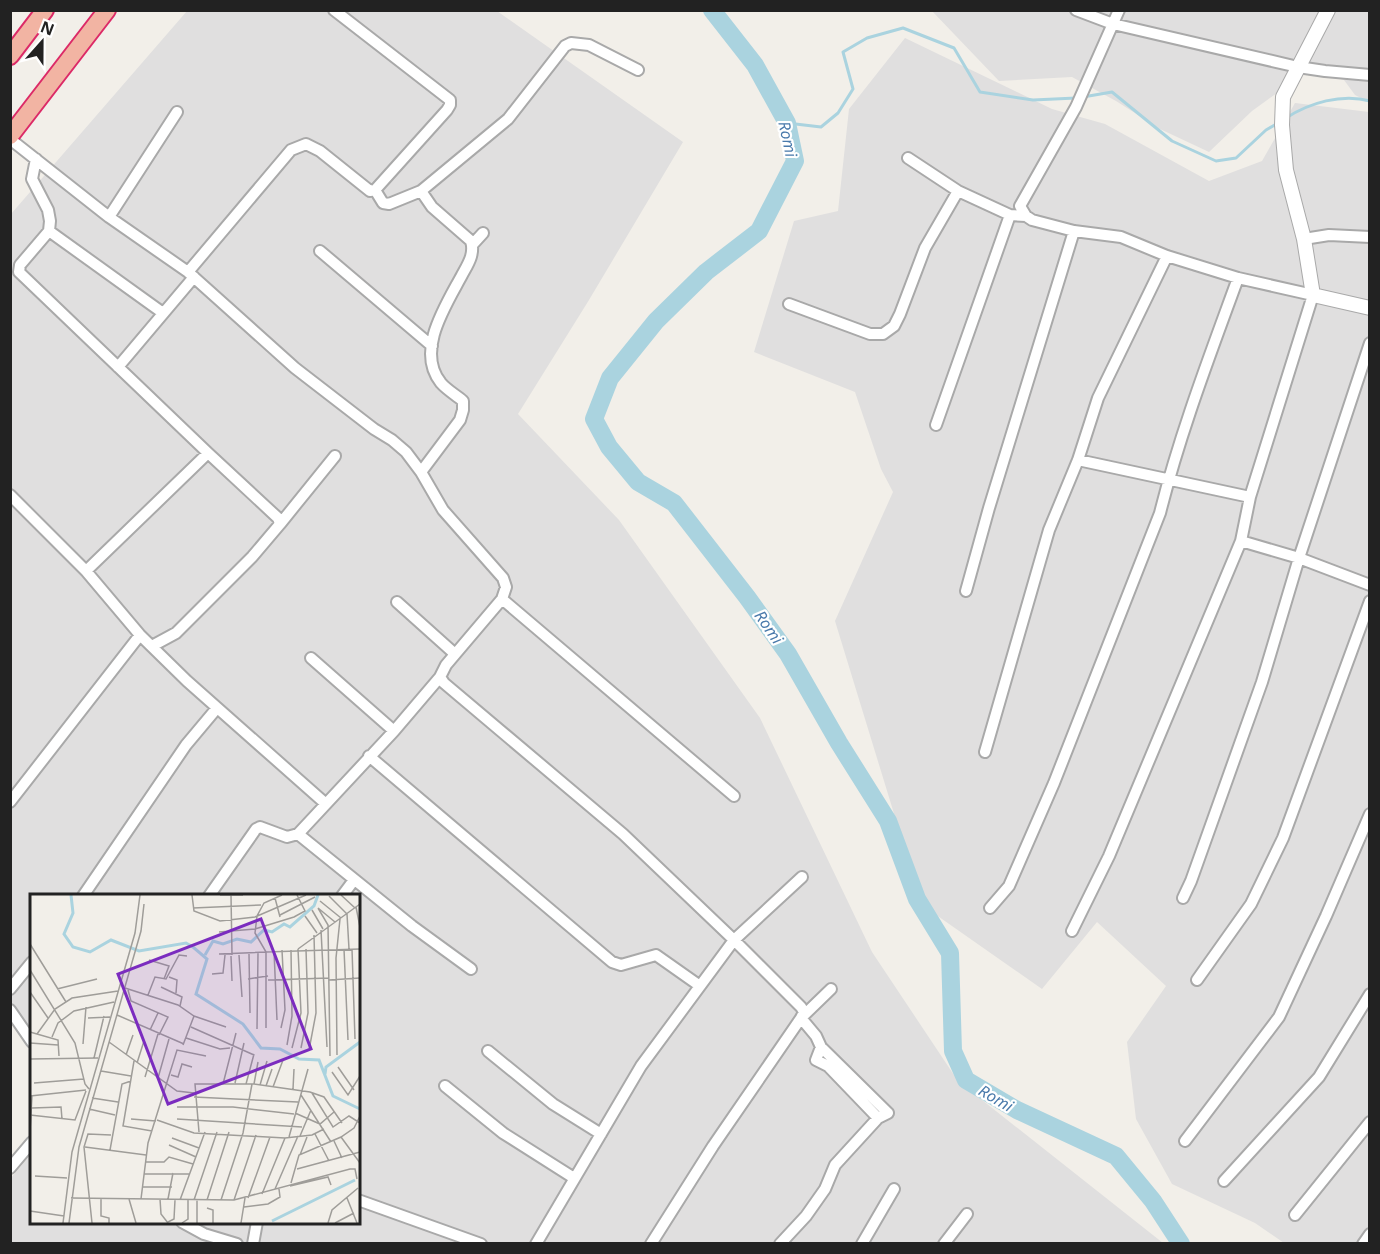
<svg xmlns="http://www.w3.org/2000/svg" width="1380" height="1254" viewBox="0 0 1380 1254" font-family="'Noto Sans',sans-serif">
<rect width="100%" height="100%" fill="#f2efe9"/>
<path fill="#e0dfdf" d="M187,11H497L683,142L589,300L518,414L619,520L760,718L872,952L958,1081L1163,1243H11V1178L31,1154L32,1222H358V896H32L31,1049L11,1016V214Z
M932,11H1369V102L1355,95L1344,80L1309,70L1252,111L1209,152L1160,129L1116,101L1072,77L999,81Z
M905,38L1052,109L1105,124L1209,181L1262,161L1295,103L1369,112V1243H1284L1255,1223L1172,1184L1136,1119L1127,1042L1166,986L1097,922L1042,989L922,905L835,621L893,492L881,469L855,392L754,352L794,221L838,211L849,109Z"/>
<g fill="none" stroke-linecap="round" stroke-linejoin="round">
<path stroke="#aad3df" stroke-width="3" d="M1083,97L1112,92L1172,141L1216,161L1236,158L1266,130L1278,123
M1286,118C1309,103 1342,93 1370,101
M787,123L821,127L838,113L853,89L843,52L867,38L903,28L954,48L980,92L1033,100L1076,98"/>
<path stroke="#aad3df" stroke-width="18" d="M712,10L755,65L787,123L795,161L759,231L706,272L656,321L610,378L594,419L609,447L638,482L674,503L747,597L788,654L839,743L888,821L917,899L950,953L953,1051L966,1080L1017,1110L1116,1156L1153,1201L1181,1244"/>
<g stroke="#a9a9a9" stroke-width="14">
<path id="minor" d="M334,10L450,100V105L447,110L375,190
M1076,10L1113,24L1298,67L1325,71L1370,75
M10,139L109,217L188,272L295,368L374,429L392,440L406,452L421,472L443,510L503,578L506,587L502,599L446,665L440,677L394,731L298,834L287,837L260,827L256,829L209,896
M908,158L958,191L1010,215L1026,216L1032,220L1074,231L1121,237L1167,256L1238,278L1313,295L1250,497L1241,541L1109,856L1072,931
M36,159L32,179L48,210L50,221L49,231L20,265L19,272L208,453L278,518L280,524L252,557L176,633L152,646
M1026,216L1020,206L1076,107L1119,10
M109,217L177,112
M49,231L163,313
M1304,239L1329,235L1370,237
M472,245L483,233
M320,251L432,346
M188,272L291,150L306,144L320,151L370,191L375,190L383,203L389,204L421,191L508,119L565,46L571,43L589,45L638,70
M789,304L870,334H883L894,326L900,314L925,248L958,191
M118,367L194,277
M936,425L1010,215
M1078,460L1250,497
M421,472L460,420L463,410V401C456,395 447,390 441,383C415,351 446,305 462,275C468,264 475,254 471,241L432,207L421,191
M10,495L86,571L140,635L187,681L326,804
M280,524L335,456
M1241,541L1299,558L1370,585
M86,571L208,453
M966,591L989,508L1074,231
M502,599L734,796
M397,602L455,654
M311,658L394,731
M440,677L444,683L623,834L734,940L801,1007L804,1012L801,1018
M985,752L1049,530L1078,460L1098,398L1167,256
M369,756L612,962L621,965L656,955L700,986
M10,802L140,635
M298,834L412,926L471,969
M83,896L186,745L217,708
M342,896L354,880
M1183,898L1191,881L1262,682L1299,558L1370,343
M990,908L1009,886L1054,783L1160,513C1180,433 1210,355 1238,278
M1197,980L1251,904L1283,838L1370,601
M10,989L32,962
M10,1010L32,1042
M801,1018L816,1036L821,1047L816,1060L828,1066L878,1118
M488,1051L553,1104L601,1134
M445,1086L503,1133L574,1178
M1185,1141L1279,1017L1326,916L1370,814
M10,1168L32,1142
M1224,1181L1319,1077L1370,994
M358,1200L481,1244
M1295,1215L1370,1122
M182,1222L204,1234L237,1244
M253,1244L257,1222
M536,1244L641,1066L734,940L802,877
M651,1244L713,1146L801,1018L831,989
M780,1244L806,1216L825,1189L835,1165L878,1118L888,1113L821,1047
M862,1244L894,1189
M944,1244L967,1214
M1363,1244L1370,1234"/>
</g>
<g stroke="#a9a9a9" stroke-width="16">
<path id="tertiary" d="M1328,10L1283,97L1282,125L1286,170L1304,239L1313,295L1370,308"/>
</g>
<g stroke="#dc2a67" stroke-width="20">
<path id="trunk" d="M10,56L45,10
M10,136L107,10"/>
</g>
<use href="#minor" stroke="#fff" stroke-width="10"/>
<use href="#tertiary" stroke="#fff" stroke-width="14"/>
<use href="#trunk" stroke="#f2b4a3" stroke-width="16"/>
</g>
<g text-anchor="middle" stroke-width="4.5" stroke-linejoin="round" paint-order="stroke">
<g font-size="16" font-style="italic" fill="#4a7aab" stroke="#fff">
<text transform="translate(788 139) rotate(78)" y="6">Romi</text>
<text transform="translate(769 627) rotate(55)" y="6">Romi</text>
<text transform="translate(996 1098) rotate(30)" y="6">Romi</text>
</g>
</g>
<g transform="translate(30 894)">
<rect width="330" height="330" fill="#f2efe9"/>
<path fill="none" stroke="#aad3df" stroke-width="3" d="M41,1L43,19L34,40L43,53L60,58L81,46L109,57L156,49L163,53L177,65L166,100L213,130L231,154L250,155L269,165L289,166L303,202L330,215M175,61L183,47L193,50L207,45L221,48L234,36L242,38L254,30L260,33L284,12L288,1M295,180L296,173L330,148M242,327L325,286"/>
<path fill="none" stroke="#9f9d99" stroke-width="1.5" d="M162,1L164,17L190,27L225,23L276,1M190,1H213M201,1L202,61M252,1L234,9L227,22L225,39L236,58L330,55M311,1L325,14M299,2L317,20L319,55M245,4L250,23M290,7L311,24M326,13L330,33M163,14L231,11M288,14L298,31L300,162M288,14L305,28M282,16L293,35M250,21L285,3M275,22L287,39M291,36L297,153M189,38L225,35L264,23L275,17L267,1M0,50L36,108M268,55L330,10M314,55L318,146M322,55L325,145M244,57L247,126M189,60L236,58V134M219,60L220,119M209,61L212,103M201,62L202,87M119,66L139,72L134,85M0,76L45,149L55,190L59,195M182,80L193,79L195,61M139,83L147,86L146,99M218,85L238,82M238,86L299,84M299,86L330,84M131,93L152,103L150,112M95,94L148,111L164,122L196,133M27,95L67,85M98,96L101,107L138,123L129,141M0,98L18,124M118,101L125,83L136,85L149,61L157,62M87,121L154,150M58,124L80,123M161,133L224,161M251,134L255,116L252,56M227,135L228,59M120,136L128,119M0,138L28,146L29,162M7,140L25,115L42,104L88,97M22,143L28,129L44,117L84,108M156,144L190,155L200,154M79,148L147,197L164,199M0,149L28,151M53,150L56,113M153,151L164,122M257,151L262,122L261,56M262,154L271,119L268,55M271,154L278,119L276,55M279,156L286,119L284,41M96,161L103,141M307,161L306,64L310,25M64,164L74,122M0,165L68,164M104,167L93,232L122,237M107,169L114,147M308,173L324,196M71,177L101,182M302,178L318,201L330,182M141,181L148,183L152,170L162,173M115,183L128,140M128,184L139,145M4,189L54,185M205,189L214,149M193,190L206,139M216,190L224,160M224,190L228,168M230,191L237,167M236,192L242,175M243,193L253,166M263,195L264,175M282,199L303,233L319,222L330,229M271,201L301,248M0,202L56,196M164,203L268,208M62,204L88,208M147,213H203L264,220M2,214L31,213L32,225M59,215L85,221M265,219L290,230L304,218M0,221L45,226L56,197M101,225L126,227M147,225L272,233M127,226L164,239L255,244L282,241L294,235M0,237L2,202M169,238L165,190H224L280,198L294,203L312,229M285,240L299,267M270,242L281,216M259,243L278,175M311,243L330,269M142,244L169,254M304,247L312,264M139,251L166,263M55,253L116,261M80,256L92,190L101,187M270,261L277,243M116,268H134L139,263L163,270M267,275L330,258M114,280H159M5,282L37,284M261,289L269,261L311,243L324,234L330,222M260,292L298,283L301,291M112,293H142M245,295L268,242M232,300L255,244M41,304L204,306L320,275H325L327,285M71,304V322L79,324V329M218,304L240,243M317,304L327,329M99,305L106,329M111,305L118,249L147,156L176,162M130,305L131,320L138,329M138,305L143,279M150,306L175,238M164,306L187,238M177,306L199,238M191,306L213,239L222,190M204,306L226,241M214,313L238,310L250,303L249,295M177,314L183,316V329M0,317L34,322M138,328L144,325L145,306M33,329L42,258L105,39L110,1M39,329L49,253L111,37L114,10M62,329L54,253L58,240L81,241M152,329L158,325V306M167,329V306M211,329L215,304M298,329L302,316L328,294M305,329L324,319"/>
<path fill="#7b2cbf" fill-opacity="0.15" stroke="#7b2cbf" stroke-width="3" d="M231,25L281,155L138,210L88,80Z"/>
<rect width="330" height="330" fill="none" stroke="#222" stroke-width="3"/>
</g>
<rect width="1380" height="1254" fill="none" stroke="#222222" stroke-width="24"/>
<g transform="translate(42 42) rotate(21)" stroke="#ffffff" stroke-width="4.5" paint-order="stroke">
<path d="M0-4.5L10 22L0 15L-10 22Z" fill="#222222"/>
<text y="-9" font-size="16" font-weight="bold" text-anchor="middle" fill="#222222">N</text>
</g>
</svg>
